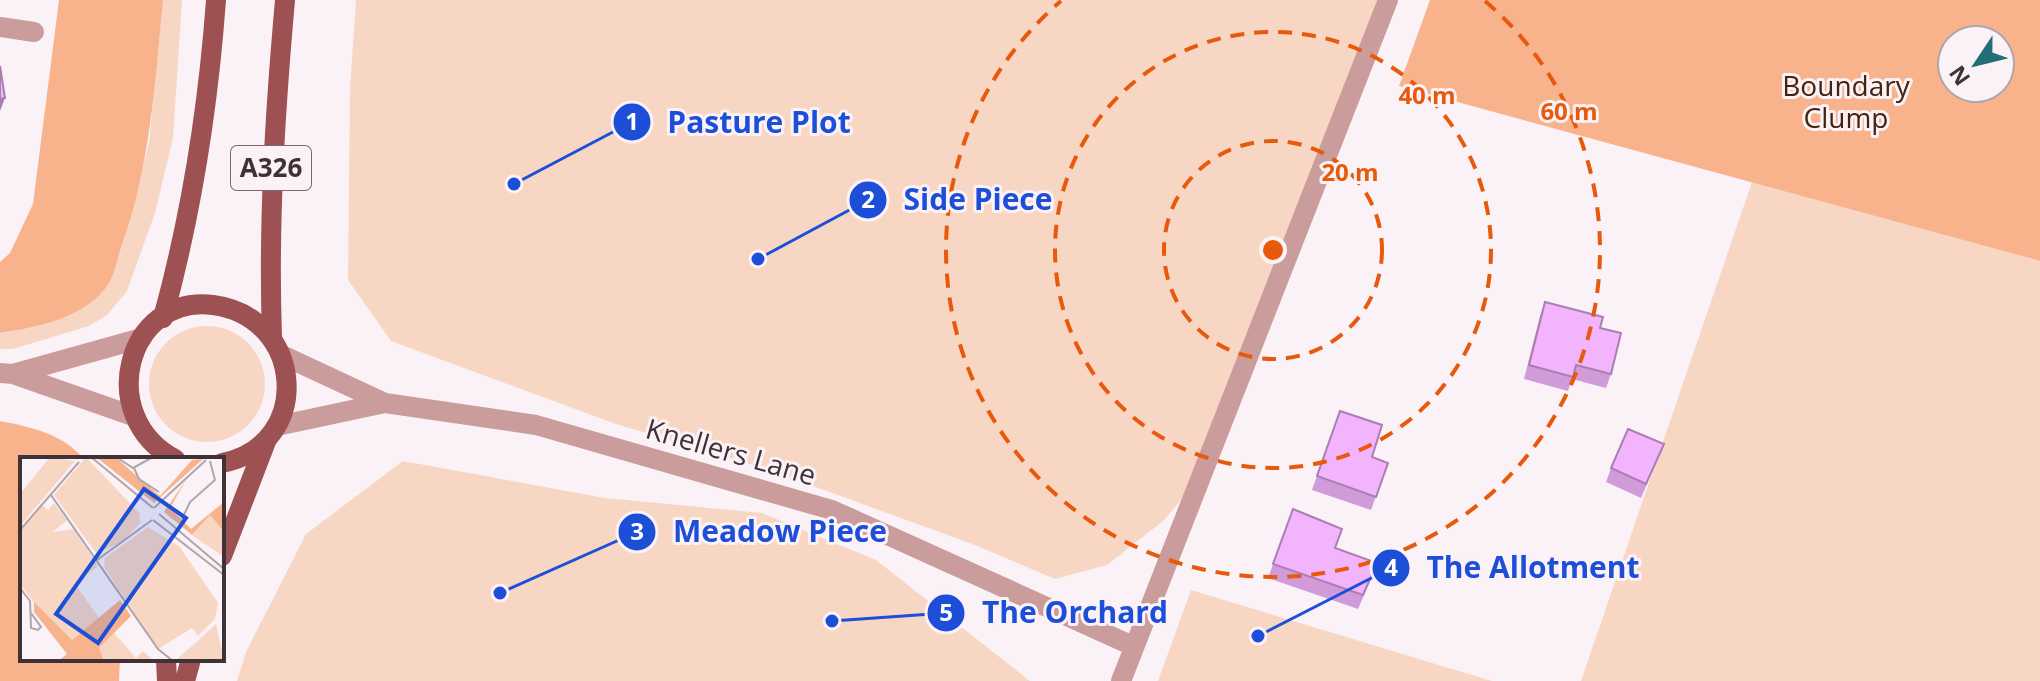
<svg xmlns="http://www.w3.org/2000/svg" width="2040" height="681" viewBox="0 0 2040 681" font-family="'Open Sans',sans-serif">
<rect width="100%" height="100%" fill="#faf2f6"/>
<path fill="#f8d6c4" d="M163,0H182L173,138L155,213L127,291L107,315L89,326L13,349H0V333L13,331L109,283L127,231L149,143Z
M356,0H1388L1199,479L1163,521L1107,565L1055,579L975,545L772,471L616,424L391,341L348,280L350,88Z
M1752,182L2040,261V681H1581Z
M149 384a58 58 0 1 1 116 0a58 58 0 1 1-116 0Z
M403,461L605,498L762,513L876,560L1030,681H237L246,652L306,534Z
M1191,590L1492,681H1158Z"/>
<path fill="#f8b38d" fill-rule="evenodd" d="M59,0H163C155,84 150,168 121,248C117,259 115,273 109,283C87,318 37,327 0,333V262L10,253L33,204Z
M1430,0H2040V261L1399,86ZM1952,40H2000V88H1952Z
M0,421C31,427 63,434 84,459H22V659H120L119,681H0Z"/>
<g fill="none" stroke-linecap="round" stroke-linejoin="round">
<path stroke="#ca9c9b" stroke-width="20" d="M0,27L34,32
M282,355L385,403L536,425L832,510L1133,646
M0,373L13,374L133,416
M13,374L142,338
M277,426L385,403
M1121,681L1388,0"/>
<path stroke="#9e5152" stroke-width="20" d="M163,318C192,212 208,110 216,0
M272,337C268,224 275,113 285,0
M175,459C95,417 126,294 213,305C305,317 314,445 222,463
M222,556L267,439
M166,659L167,681
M185,681L191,659"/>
</g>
<path fill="#d19bda" d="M1545,302L1600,328L1611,374L1606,388L1572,379L1568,391L1524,379L1540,316Z
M1340,411L1372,457L1388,463L1371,510L1312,490Z
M1664,444L1641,498L1606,482L1611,468Z
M1293,509L1335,548L1372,577L1358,609L1268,578Z"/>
<path fill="#aa7eb2" d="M5,98L0,111V99Z"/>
<path fill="#f3b4fe" stroke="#aa7eb2" stroke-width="2" d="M0,66L5,98L0,99Z
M1545,302L1603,317L1600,328L1621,333L1611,374L1576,365L1573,377L1529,365Z
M1340,411L1382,425L1372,457L1388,463L1376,497L1317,476Z
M1628,429L1664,444L1646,484L1611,468Z
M1293,509L1342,529L1335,548L1377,563L1363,595L1273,564Z"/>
<g fill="none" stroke="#e8590c" stroke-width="4" stroke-dasharray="14 10">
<circle cx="1273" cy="250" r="109"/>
<circle cx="1273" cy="250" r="218"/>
<path d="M1485 1A327 327 0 1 1 1061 1"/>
</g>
<g text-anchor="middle" stroke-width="6" stroke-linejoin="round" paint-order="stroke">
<rect fill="#faf2f6" stroke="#786b70" stroke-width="2" x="231" y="146" width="80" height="44" rx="6"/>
<g font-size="26" font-weight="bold" fill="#403137">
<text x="271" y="177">A326</text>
</g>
<g font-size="28" fill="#45230f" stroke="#faf2f6">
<text x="1846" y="96">Boundary<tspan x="1846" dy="32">Clump</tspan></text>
</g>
<g font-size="28" fill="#403137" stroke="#faf2f6">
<text transform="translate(731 452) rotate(16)" y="10">Knellers Lane</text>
</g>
</g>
<g transform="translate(20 457)">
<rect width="204" height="204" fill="#faf2f6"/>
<path d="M30,0L55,4L0,69V37ZM66,0L120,57V66L101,86L76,96L34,38ZM34,46L47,63L33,75L53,72L78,109L55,127L79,161L52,183L24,159L0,127V73L21,47L28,53ZM190,58L204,75V100L172,78ZM128,70L159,89L198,146L195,162L178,179L172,171L138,192L84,110L85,101ZM196,167L204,204L156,203L181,181ZM94,176L116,201L123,194L134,204H80L79,191Z" fill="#f8d6c4"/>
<path d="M76,0H95L140,39L172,3L183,2L134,46ZM166,23L150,51L171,72L204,45V75L190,58L172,78L204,104L144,55ZM100,143L111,159L79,191L83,202L38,204L47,197L14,155V145L52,183Z" fill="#f8b38d"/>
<path fill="none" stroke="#b0a5aa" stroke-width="2" d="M71,0L133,51M96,0L113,11L133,0M114,11L119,22L139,35M31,38L138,192L153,204M134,51L186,3M139,57L204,112M162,62L170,45L195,23L190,4M133,63L204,118M0,73L59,5M77,103L132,63M0,131L10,144L11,171L18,173L21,170L11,156"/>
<path fill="#1d4ed8" fill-opacity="0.15" stroke="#1d4ed8" stroke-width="4" d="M124,32L166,61L78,186L36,157Z"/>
<rect width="204" height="204" fill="none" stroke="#403137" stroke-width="4"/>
</g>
<circle cx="1273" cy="250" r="12" fill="#e8590c" stroke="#faf2f6" stroke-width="4"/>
<g font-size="24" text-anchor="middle" font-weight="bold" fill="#e8590c" stroke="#faf2f6" stroke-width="6" stroke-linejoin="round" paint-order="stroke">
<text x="1427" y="104">40 m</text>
<text x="1569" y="120">60 m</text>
<text x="1350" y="181">20 m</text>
</g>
<path fill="none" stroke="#1d4ed8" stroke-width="3" d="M514 184L632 122M758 259L868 200M500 593L637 532M1258 636L1391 568M832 621L946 613"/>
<g fill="#1d4ed8" stroke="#faf2f6" stroke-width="3">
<circle cx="514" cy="184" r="8"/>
<circle cx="758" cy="259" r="8"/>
<circle cx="500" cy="593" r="8"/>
<circle cx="1258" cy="636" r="8"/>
<circle cx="832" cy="621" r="8"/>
<circle cx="632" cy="122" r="20"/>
<circle cx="868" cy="200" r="20"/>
<circle cx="637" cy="532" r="20"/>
<circle cx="1391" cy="568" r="20"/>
<circle cx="946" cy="613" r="20"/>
</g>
<g font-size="24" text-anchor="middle" font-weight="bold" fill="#fff">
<text x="632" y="130">1</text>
<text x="868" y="208">2</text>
<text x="637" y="540">3</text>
<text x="1391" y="576">4</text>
<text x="946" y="621">5</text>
</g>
<g font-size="30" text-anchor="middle" font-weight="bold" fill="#1d4ed8" stroke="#faf2f6" stroke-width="6" stroke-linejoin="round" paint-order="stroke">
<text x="759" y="133">Pasture Plot</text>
<text x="978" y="210">Side Piece</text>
<text x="780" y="542">Meadow Piece</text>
<text x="1533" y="578">The Allotment</text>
<text x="1075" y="623">The Orchard</text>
</g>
<g transform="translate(1976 64) rotate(235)"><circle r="38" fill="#faf2f6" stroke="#b0a5aa" stroke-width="2"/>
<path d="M0-6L14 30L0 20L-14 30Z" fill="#246e75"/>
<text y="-12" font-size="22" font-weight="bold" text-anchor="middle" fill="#403137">N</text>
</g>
</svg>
